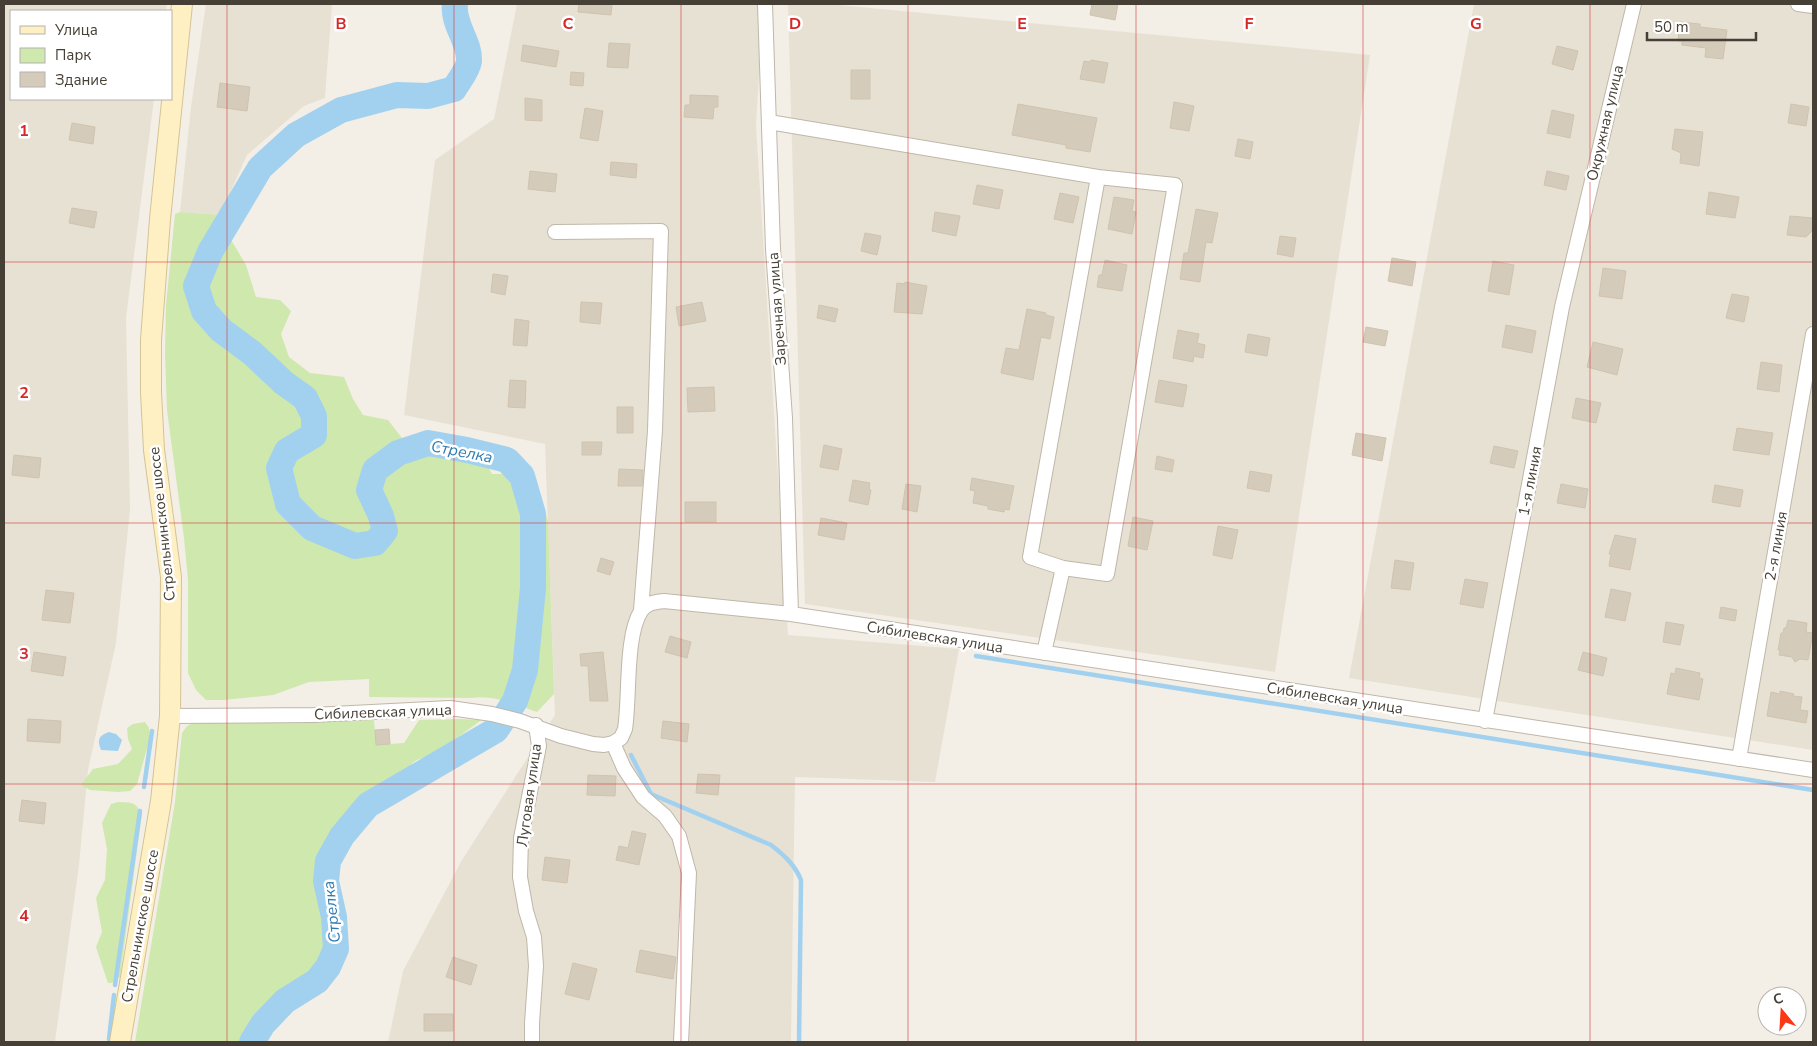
<svg xmlns="http://www.w3.org/2000/svg" width="1817" height="1046" viewBox="0 0 1817 1046" font-family="'Nunito Sans',sans-serif">
<rect width="100%" height="100%" fill="#f3efe6"/>
<path fill="#e7e1d4" d="M4,4H167L166,11H11V99H154L126,318L130,510L116,643L88,770L79,865L55,1042H4Z
M206,4H332L325,98L304,106L247,155L220,215L180,212L191,107Z
M517,4H758L761,39L756,126L788,635L959,649L935,782L795,777L791,1042H388L403,971L462,860L555,715L545,444L404,415L435,160L494,119Z
M788,4H828L1370,55L1275,672L805,604Z
M1474,4H1813V750L1349,678Z"/>
<path fill="#cee8ae" d="M180,212L220,215L199,249L210,238H230L246,265L256,297L280,300L291,311L281,334L289,357L310,373L344,377L353,399L363,415L388,420L402,438L425,448L458,452L484,459L492,474H514L542,502L548,521L554,694L537,712C516,705 494,694 471,698L369,697V679L309,682L273,695L223,700H206L196,690L188,673V580L184,538L167,410L165,354L166,305L175,214Z
M459,719L481,720C473,727 463,733 454,740C450,743 447,748 443,751C435,757 423,756 415,761C406,767 404,777 394,783C386,788 375,791 367,797C347,812 324,842 319,867C312,896 337,924 326,953C316,979 298,984 278,1000C265,1011 255,1027 247,1042H135L175,802L182,733L187,726L195,722L228,723L374,720L376,745L404,743L419,720Z
M145,722L149,728L150,738L137,784L130,791L118,792L90,790L81,785L93,769L118,764L132,749L128,739L127,728L133,724Z
M118,802C132,803 135,801 142,814L120,977L112,983H108L96,947L102,932L96,898L105,880L107,849L102,823L111,804Z"/>
<path fill="#a2d1f0" d="M109,732L116,734L122,740L118,751L101,750C97,740 98,736 109,732Z"/>
<g fill="none" stroke-linecap="round" stroke-linejoin="round">
<path stroke="#a2d1f0" stroke-width="4.5" d="M976,656L1813,790
M631,755L651,794L771,845C784,855 795,865 801,880L799,1042
M144,787L152,731
M115,985L140,811
M109,1039L114,995"/>
<path stroke="#a2d1f0" stroke-width="26" d="M252,1042L263,1024L285,1001L317,981L328,967L336,949L334,917L326,881L328,861L342,836L368,805L496,730L515,701L525,670L533,588V514L522,476L507,460L467,450L428,443L398,453L375,470L369,490L381,516L385,531L375,543L355,546L312,528L288,504L279,468L287,451L314,435V416L305,398L284,383L252,353L221,330L204,311L196,286L210,252L260,168L296,135L341,110L397,95L428,96L454,89C458,82 468,70 469,61C470,41 452,24 455,4"/>
</g>
<path fill="#d5cbbb" stroke="#d0c3af" d="M579,4H612L611,15L578,12Z
M1092,4H1118L1115,20L1090,15Z
M1680,22L1700,24V27L1727,30L1723,59L1705,57L1706,48L1682,45V41H1678Z
M609,43L630,44L628,68L607,67Z
M523,45L559,51L556,67L521,61Z
M1557,46L1578,51L1573,70L1552,64Z
M1091,60L1108,63L1104,83L1080,79L1084,61L1090,62Z
M851,70H870V99H851Z
M571,72L584,73L583,86L570,85Z
M220,83L250,87L247,111L217,107Z
M690,95L718,96V107H714L713,119L684,117L685,105H690Z
M525,98L542,100V121L525,120Z
M1174,102L1194,106L1189,131L1170,128Z
M1018,104L1097,118L1090,152L1066,148V145L1012,135Z
M1791,104L1809,107L1806,126L1788,123Z
M585,108L603,111L598,141L580,138Z
M1552,110L1574,115L1570,138L1547,133Z
M72,123L95,127L93,144L69,140Z
M1675,129L1703,132L1699,166L1680,163L1681,153L1672,149Z
M1238,139L1253,142L1250,159L1235,156Z
M611,162L637,164L636,178L610,175Z
M530,171L557,174L555,192L528,189Z
M1547,171L1569,176L1566,190L1544,185Z
M977,185L1003,190L999,209L973,204Z
M1709,192L1739,197L1735,218L1706,214Z
M1060,193L1079,197L1073,223L1054,219Z
M1114,197L1134,200L1132,211L1136,212L1132,234L1108,229Z
M72,208L97,212L94,228L69,223Z
M1196,209L1218,213L1212,243L1206,242L1200,282L1180,279L1184,253H1188Z
M935,212L960,216L956,236L932,231Z
M1790,216L1813,218L1812,231L1806,237L1787,235Z
M865,233L881,236L877,255L861,251Z
M1280,236L1296,238L1293,257L1277,254Z
M1392,258L1416,262L1412,286L1388,281Z
M1105,260L1127,265L1122,291L1097,287L1099,275H1102Z
M1493,261L1514,265L1509,295L1488,291Z
M1603,268L1626,271L1622,299L1599,296Z
M493,274L508,276L505,295L491,292Z
M905,282L927,286L922,314L894,312L897,283L905,284Z
M1732,294L1749,297L1744,322L1726,318Z
M581,302L602,303L600,324L580,322Z
M702,302L706,321L679,326L676,307Z
M819,305L838,309L835,322L817,318Z
M1027,309L1046,313V315L1054,317L1050,339L1041,337L1033,380L1001,373L1006,348L1019,350Z
M515,319L529,321L527,346L513,345Z
M1506,325L1536,331L1532,353L1502,347Z
M1366,327L1388,331L1385,346L1363,342Z
M1178,330L1199,334L1197,343L1205,345L1203,358L1194,356L1193,362L1173,358Z
M1248,334L1270,338L1267,356L1245,352Z
M1593,342L1623,349L1617,375L1587,367Z
M1761,362L1782,365L1779,392L1757,389Z
M510,380L526,381L525,408L508,407Z
M1159,380L1187,385L1183,407L1155,402Z
M714,387L715,411L688,412L687,388Z
M1576,398L1601,403L1596,423L1572,418Z
M617,407H633V433H617Z
M1737,428L1773,433L1769,455L1733,450Z
M1356,433L1386,438L1382,461L1352,455Z
M582,442H602L601,455H582Z
M824,445L842,449L838,470L820,467Z
M1494,446L1518,451L1514,468L1490,463Z
M14,455L41,458L39,478L12,475Z
M1157,456L1174,460L1172,472L1155,469Z
M619,469L643,470L642,486H618Z
M1250,471L1272,475L1269,492L1247,488Z
M972,478L1014,486L1009,510L1005,509L1004,512L988,509V506L973,503L975,491L970,490Z
M853,480L870,483L869,489L871,490L868,505L849,501Z
M906,484L921,486L917,512L902,509Z
M1561,484L1588,489L1585,508L1557,503Z
M1715,485L1743,490L1740,507L1712,502Z
M685,502H716V522H685Z
M1133,517L1153,521L1147,550L1128,546Z
M821,518L847,523L844,540L818,535Z
M1218,526L1238,530L1232,559L1213,555Z
M1615,535L1636,539L1630,570L1609,566L1611,554H1609Z
M601,558L614,562L610,575L597,571Z
M1395,560L1414,563L1410,590L1391,588Z
M1465,579L1488,583L1483,608L1460,604Z
M1611,589L1631,593L1625,621L1605,617Z
M46,590L74,593L70,623L42,620Z
M1721,607L1737,610L1735,621L1719,618Z
M1788,620L1807,623L1806,632L1813,633L1808,660L1800,659L1795,662L1792,657L1779,655L1780,650H1778L1781,633H1783L1784,628H1786Z
M1666,622L1684,625L1680,645L1663,642Z
M670,636L691,642L687,658L665,652Z
M34,652L66,657L63,676L31,671Z
M603,652L608,701H590L588,666H581L580,654Z
M1583,652L1607,658L1603,676L1578,670Z
M1676,668L1700,673L1699,678L1703,679L1699,700L1667,694L1671,673L1675,674Z
M1780,691L1794,694L1793,696L1802,697L1800,710L1808,711L1806,723L1767,716L1771,692L1780,694Z
M28,719L61,721L60,743L27,741Z
M663,721L689,724L687,742L661,738Z
M389,729L390,744L376,745L375,730Z
M698,774L720,775L718,795L696,793Z
M588,775L616,776L615,796L587,795Z
M22,800L46,803L44,824L19,821Z
M632,831L646,834L639,865L616,860L619,846L628,848Z
M545,857L570,860L567,883L542,880Z
M640,950L676,957L673,979L636,972Z
M453,957L477,965L471,985L446,977Z
M573,963L597,969L589,1000L565,994Z
M424,1014H453V1031H424Z"/>
<g fill="none" stroke-linecap="round" stroke-linejoin="round">
<g stroke="#bfb7a9" stroke-width="16">
<path id="street" d="M765,4L773,249L785,418L791,614
M1798,4L1813,6
M769,122L1098,177L1030,557L1063,568L1044,653
M555,232L661,231L655,431L641,610
M1063,568L1107,574L1175,185L1098,177
M170,716L313,715L450,708L492,714L520,721L561,736L593,744L604,745L613,743L621,738L625,729C630,698 625,636 641,611C646,603 655,602 664,601L791,614L1813,770
M1485,721L1562,307L1634,4
M613,743L624,768L643,797L665,816L679,836L689,873L681,1042
M1739,759L1813,334
M532,1042V1023L536,966L534,937L526,911L520,877L521,838L539,746L536,725"/>
</g>
<g stroke="#d3c396" stroke-width="22">
<path id="secondary" d="M120,1042L161,801L170,716L171,577L154,450L151,392V340L160,219L182,4"/>
</g>
<use href="#street" stroke="#fff" stroke-width="14"/>
<use href="#secondary" stroke="#fff0c4" stroke-width="20"/>
</g>
<path fill="none" stroke="#d62828" stroke-width="1" stroke-opacity="0.55" d="M227,4V1042M454,4V1042M681,4V1042M908,4V1042M1136,4V1042M1363,4V1042M1590,4V1042M4,262H1813M4,523H1813M4,784H1813"/>
<g text-anchor="middle" stroke-width="5" stroke-linejoin="round" paint-order="stroke">
<g font-size="15" fill="#463f35" stroke="#fff">
<text transform="translate(1605 123) rotate(-77)" y="5">Окружная улица</text>
<text transform="translate(777 309) rotate(-94)" y="5">Заречная улица</text>
<text transform="translate(1530 481) rotate(-79)" y="5">1-я линия</text>
<text transform="translate(162 524) rotate(-96)" y="5">Стрельнинское шоссе</text>
<text transform="translate(1776 546) rotate(-80)" y="5">2-я линия</text>
<text transform="translate(935 637) rotate(9)" y="5">Сибилевская улица</text>
<text transform="translate(1335 698) rotate(9)" y="5">Сибилевская улица</text>
<text transform="translate(383 712) rotate(-2)" y="5">Сибилевская улица</text>
<text transform="translate(529 795) rotate(-82)" y="5">Луговая улица</text>
<text transform="translate(140 926) rotate(-80)" y="5">Стрельнинское шоссе</text>
</g>
<g font-size="16" font-style="italic" fill="#2e7bb2" stroke="#fff">
<text transform="translate(462 451) rotate(11)" y="6">Стрелка</text>
<text transform="translate(331 912) rotate(-96)" y="6">Стрелка</text>
</g>
</g>
<g font-size="16" text-anchor="middle" font-weight="bold" fill="#d62828" stroke="#fff" stroke-width="5" stroke-linejoin="round" paint-order="stroke">
<text x="341" y="29">B</text>
<text x="568" y="29">C</text>
<text x="795" y="29">D</text>
<text x="1022" y="29">E</text>
<text x="1249" y="29">F</text>
<text x="1476" y="29">G</text>
<text x="24" y="136">1</text>
<text x="24" y="398">2</text>
<text x="24" y="659">3</text>
<text x="24" y="921">4</text>
</g>
<rect width="1817" height="1046" fill="none" stroke="#463f35" stroke-width="10"/>
<rect x="10" y="10" width="162" height="90" fill="#ffffff" stroke="#b5b2ae"/>
<rect x="20" y="26" width="25" height="8" fill="#fff0c4" stroke="#b5b2ae"/>
<text x="55" y="35" font-size="15" fill="#463f35">Улица</text>
<rect x="20" y="48" width="25" height="15" fill="#cee8ae" stroke="#b5b2ae"/>
<text x="55" y="60" font-size="15" fill="#463f35">Парк</text>
<rect x="20" y="72" width="25" height="15" fill="#d5cbbb" stroke="#b5b2ae"/>
<text x="55" y="85" font-size="15" fill="#463f35">Здание</text>
<g transform="translate(1782 1011) rotate(342)"><circle r="24" fill="#ffffff" stroke="#b5b2ae"/>
<path d="M0-4L9 19L0 12L-9 19Z" fill="#fb3716"/>
<text y="-8" font-size="14" font-weight="bold" text-anchor="middle" fill="#463f35">С</text>
</g>
<path d="M1647 32v8h109v-8" fill="none" stroke="#463f35" stroke-width="2.5"/>
<text x="1654" y="32" font-size="15" fill="#463f35" stroke="#ffffff" stroke-width="4" paint-order="stroke">50 m</text>
</svg>
